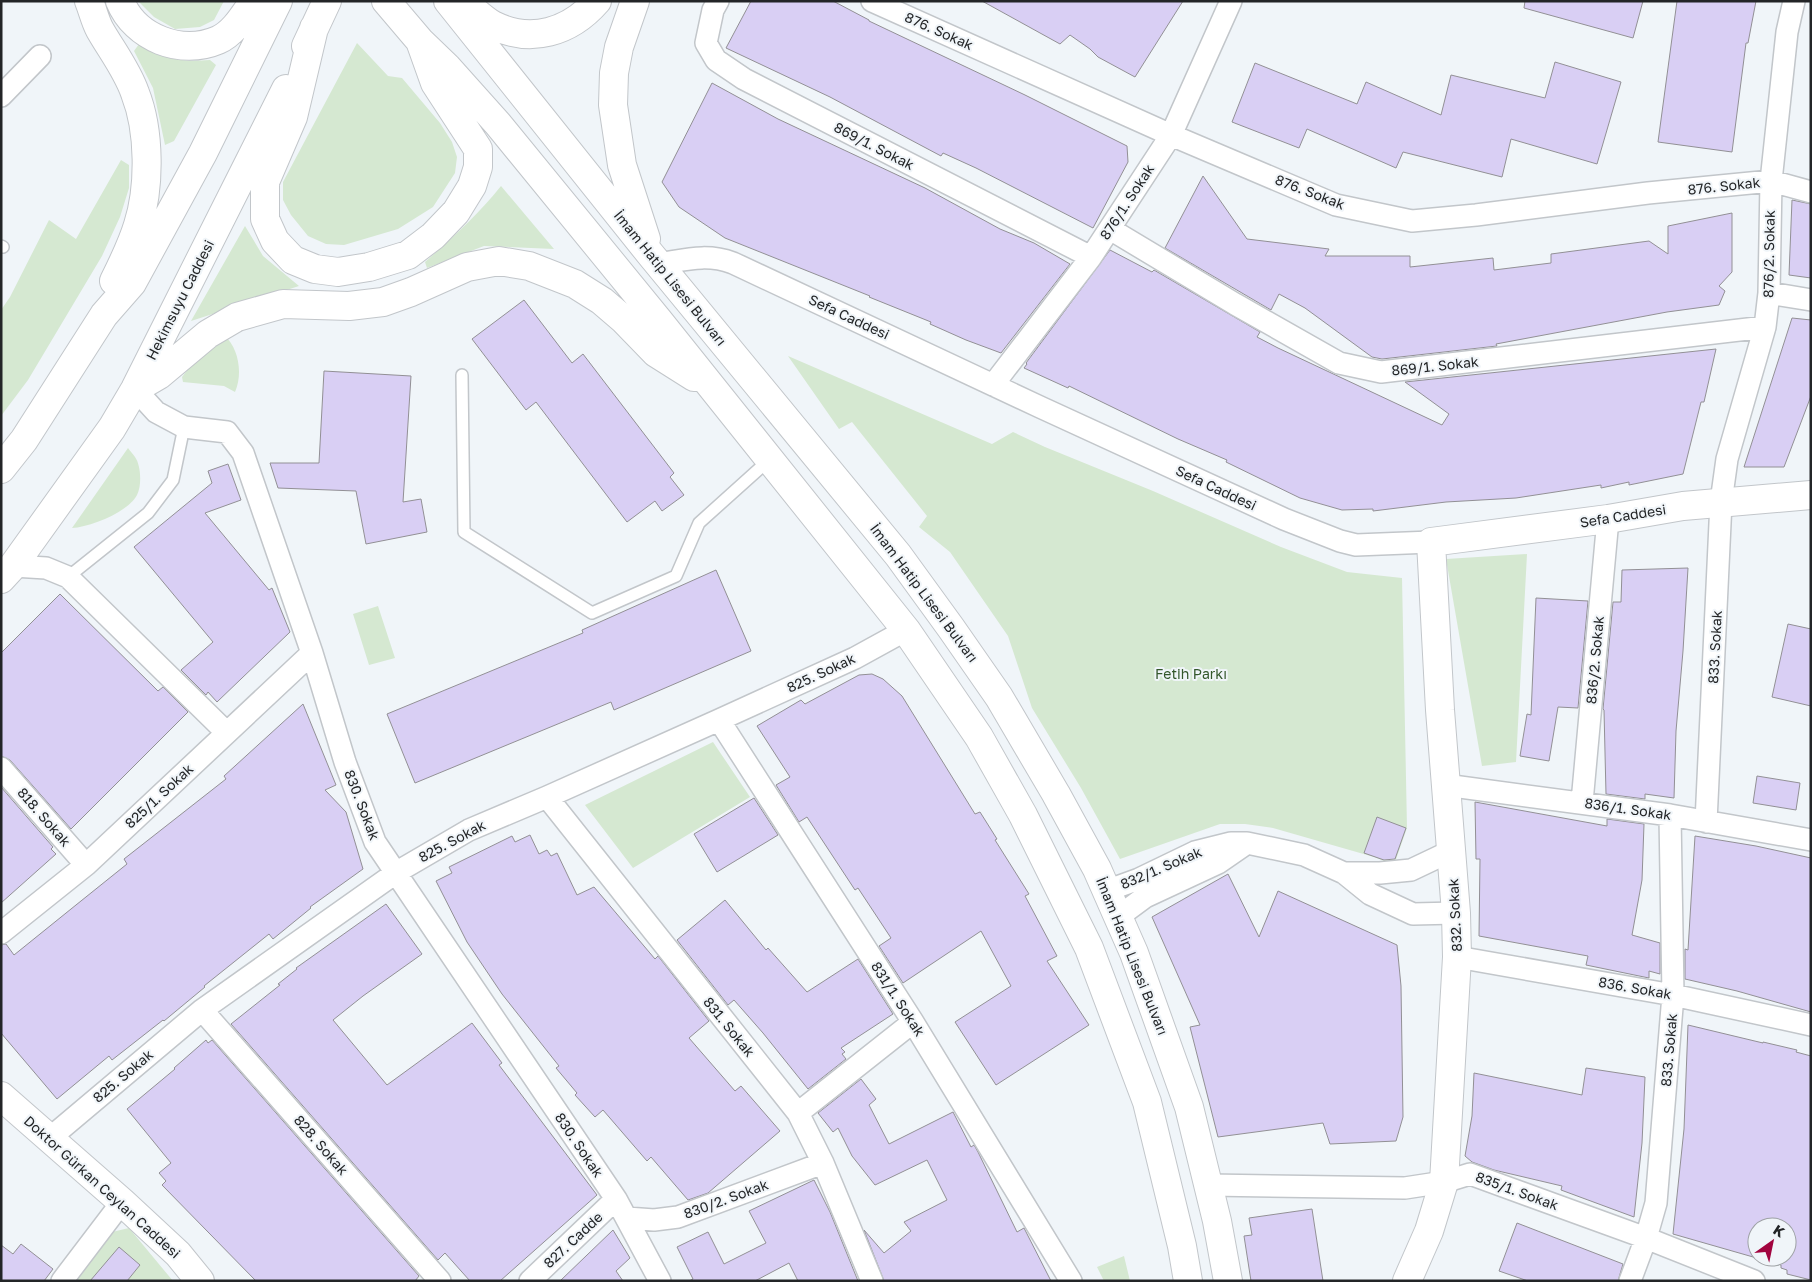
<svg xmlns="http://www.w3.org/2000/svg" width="1812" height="1282" viewBox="0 0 1812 1282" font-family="'Golos Text',sans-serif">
<rect width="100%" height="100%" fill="#f0f5f9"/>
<path fill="#d5e8d1" d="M138,1H224L214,20L200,27L175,29L154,17Z
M357,43L388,76L402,78L440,123L452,142L457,157L455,173L433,207L398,229L344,245L326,244L308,236L291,215L283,200V182Z
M139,44C166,60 180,62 210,60L216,65L174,141L165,145L153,88L134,51Z
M121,160L129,165V188L120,217L102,256L28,380L1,416V310L10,297L49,220L76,239Z
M501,186L554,249L484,246L427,268L425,262C452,238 478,215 501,186Z
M245,226L263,256L299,286L191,321Z
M224,335C239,348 243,374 235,392L224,386L183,382L182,377L194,361Z
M788,356L992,444L1013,432L1045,447L1153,491L1281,547L1347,572L1402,578L1407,828L1394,865L1374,857L1273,828L1245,824H1220L1120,859L1081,788L1032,708L1008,636L950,552L919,527L927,516L852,422L839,429Z
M128,448C130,451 133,454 135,457C141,465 142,486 137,495C128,512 91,527 72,528Z
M1527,554L1516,762L1482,766L1446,559Z
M378,606L395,658L369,665L353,614Z
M713,742L750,797L633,868L585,805Z
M129,1228L173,1281H75L112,1232Z
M1124,1256L1130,1281H1104L1097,1267Z"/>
<path fill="#d9cff4" stroke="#929095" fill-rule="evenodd" d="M751,1H833L869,20V21L1025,95L1127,146L1128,162L1093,228L976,168L943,153L941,156L830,97L726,48Z
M982,1H1183L1135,77L1098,57L1090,49L1070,35L1060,44Z
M1525,1H1643L1633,38L1524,8Z
M1677,1H1756L1748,43H1746L1732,152L1658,142Z
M1555,62L1621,82L1597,164L1511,139L1502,177L1403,152L1396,168L1307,129L1299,148L1232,122L1255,63L1357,104L1366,82L1441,115L1451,75L1545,98Z
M712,83L778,119L925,188L1000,229L1034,243L1070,264L1001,353L966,340L930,324L931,322L869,297L870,296L725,238L679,207L662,182Z
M1203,176L1247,239L1329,249L1325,256H1410V267L1493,258L1494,270L1551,263V254L1649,241L1668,254V226L1732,213V272L1719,286L1725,291L1719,305L1667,312L1496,344L1497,346L1382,359L1372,357L1305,308L1279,294L1271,310L1165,248Z
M1792,200L1811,204V278L1789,275Z
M1110,250L1152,272L1154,270L1260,332L1257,337L1278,348L1442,425L1449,414L1405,382L1716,349L1704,402H1701L1683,474L1629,485V482L1601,488V485L1516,498L1446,502L1373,511V509L1342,510L1300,498L1226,462L1227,460L1178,439L1069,386L1068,388L1024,368L1027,364L1026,363Z
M524,300L572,363L583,354L674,473L670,477L684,495L662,511L655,501L627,522L536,402L526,410L472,339Z
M1792,318L1811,320V396L1784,467H1744Z
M324,371L411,376L403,502L421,499L427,532L366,544L356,491L278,488L270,463H319Z
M228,464L241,500L205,513L269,590L272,588L290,632L217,702L208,692L206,695L181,670L213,642L134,547L212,483L208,471Z
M1688,568L1683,651L1676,731L1674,798L1645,794V799L1606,794L1604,710L1603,709L1613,602H1621L1622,570Z
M716,570L751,651L614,710L611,702L415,783L387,714L583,633L582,630Z
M60,594L158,691L163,687L188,712L71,829L10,760L1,756V653Z
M1536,598L1588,601L1578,708L1558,707L1549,761L1520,756L1527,714L1531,715Z
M1788,624L1811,629V706L1772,697Z
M872,674L883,679L902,696L975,814L980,812L997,839L995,840L1029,894L1025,896L1057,956L1047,961L1089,1025L996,1085L955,1022L1011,986L981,931L903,983L879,946L891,938L858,888L855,890L807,817L799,822L776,785L790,777L757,726L801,700L805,704L859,675Z
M303,704L336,785L325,790L346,812L363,869L310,907L311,908L273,939L269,934L204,986L205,987L164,1021L163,1020L112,1060L109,1056L57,1099L1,1033V945L6,944L14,955L71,909L127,864L124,859L226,779L224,776Z
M1757,776L1800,783L1796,810L1753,803Z
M1,787L53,847L51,849L56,854L1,903Z
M754,798L778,835L717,872L694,834Z
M1475,802L1607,826V819L1644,824L1642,880L1632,935L1660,943V974L1649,971V978L1586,965L1588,956L1479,936L1480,859H1476Z
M1377,817L1406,828L1395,859L1384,860L1364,853Z
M530,835L539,854L547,850L551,856L557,853L577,895L594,887L655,959L658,956L709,1021L689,1038L735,1091L741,1086L780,1131L708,1193L688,1200L651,1157L647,1161L603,1110L595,1117L575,1095L577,1093L556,1068L559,1066L502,994L467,942L436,881L452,873L449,867L512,836L515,842Z
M1695,836L1756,846L1811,858V1012L1737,991L1685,979V949L1688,950Z
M1228,874L1259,937L1278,891L1397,945L1401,986L1403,1117L1396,1141L1330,1144L1323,1123L1218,1137L1190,1027L1200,1025L1152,917Z
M725,900L766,950L768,948L807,992L858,959L893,1014L841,1048L845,1052L842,1054L846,1059L808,1089L763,1033L734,1000L728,1005L677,940Z
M386,904L422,954L363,996L333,1020L387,1085L472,1023L502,1063L499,1065L597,1195L500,1281H470L445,1253L438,1260L231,1024L280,985L278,984L297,969L296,968Z
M1688,1025L1763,1043V1042L1797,1050L1796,1052L1811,1056V1280L1787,1274V1270L1781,1268V1265L1673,1234L1684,1129ZM1757,1227H1787V1257H1757Z
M206,1040L208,1043L212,1040L419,1276L415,1281H256L162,1185L166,1181L159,1173L171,1163L127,1109L175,1069L174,1068Z
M1586,1068L1645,1077L1642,1143L1634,1217L1561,1190L1562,1186L1494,1170L1472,1162L1465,1156L1472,1116L1474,1073L1582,1095Z
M861,1079L876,1099L869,1105L889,1144L953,1112L971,1147L974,1145L978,1152L1017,1232L1024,1228L1051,1281H884L864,1230L884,1253L911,1231L904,1222L947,1200L927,1160L875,1185L852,1156L838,1128L833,1132L818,1113Z
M814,1180L830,1212L858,1281H798L789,1263L755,1281H689L693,1279L677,1247L708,1232L724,1264L766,1243L749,1211Z
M1312,1209L1323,1281H1251L1244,1236L1252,1235L1249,1218Z
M1517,1223L1623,1264L1618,1281H1528L1499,1271Z
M613,1230L630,1258L616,1271L623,1281H560Z
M21,1244L53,1269L44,1281H1V1245L13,1254Z
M119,1247L140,1265L127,1281H90Z"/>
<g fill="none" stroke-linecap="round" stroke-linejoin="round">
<g stroke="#c2c6ca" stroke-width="14">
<path id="lane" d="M1,246L3,247
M462,375L464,532L592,613L676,576L699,523L769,460
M68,577L148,513L173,480L184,427"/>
</g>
<g stroke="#c2c6ca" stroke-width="24">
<path id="street" d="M718,1L713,10L706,43L716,60L744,79L1091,257
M872,1L1171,135L1336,205L1412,221L1476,215L1648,193L1771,181L1811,192
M1,96L40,56
M1110,229L1235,304L1339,363L1381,372L1765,327
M658,264C685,260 706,253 733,263L1040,407L1284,519L1340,541L1356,545L1431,542
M1769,293L1811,300
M993,385L1091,257L1171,135L1231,1
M135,389L156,412L184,427L227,432L243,453L312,653L345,762L375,842L616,1199L660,1281
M13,566L46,568L68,577L226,732
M719,720L913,1022L1071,1281
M1,768L86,865
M1445,785L1670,815L1811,840
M547,797L798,1113L823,1163L872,1281
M1582,802L1608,519
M1706,822L1721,502L1727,459L1765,327L1769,293L1771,181L1787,32L1794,1
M1344,873H1380L1411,870L1451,851
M1106,891L1139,879L1195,852L1231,843H1247L1304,855L1344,873L1370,894L1413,914L1456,913
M1118,917L1145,897L1218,863L1247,843
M1,933L86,865L312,653
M1457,957L1673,995L1811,1025
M202,1010L440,1281
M798,1113L913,1022
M50,1138L202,1010L397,872L469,830L547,797L719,720L855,658L906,630
M1209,1185L1405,1188L1444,1182L1470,1174L1646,1238L1754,1281
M627,1218L654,1220L678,1217L823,1163
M62,1281L122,1202
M530,1281L616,1199
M1630,1281L1646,1238L1656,1203L1673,995L1670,815"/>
</g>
<g stroke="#c2c6ca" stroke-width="30">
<path id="secondary" d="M1,1096L122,1202L178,1254L200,1281
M1407,1281L1429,1231L1444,1182L1457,957L1456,913L1440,710L1431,542L1608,519L1683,506L1811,495"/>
</g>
<g stroke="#c2c6ca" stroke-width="30">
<path id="primary" d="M89,1C93,11 95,21 100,30C112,51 127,70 135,93C150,131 150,187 138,225C132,245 123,263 114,281
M120,1C135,38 181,56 218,40C234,33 244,15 254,1
M448,1L651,255L898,555L951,628L999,697L1056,794L1097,869L1134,953L1189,1107L1217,1221L1228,1281
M463,1C473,9 482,19 493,25C531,44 570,32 597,1
M635,1L619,47L614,73L613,105L622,165L646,239
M314,28L293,117L265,182V219L275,241L293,260L315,269L338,272L369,267L408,255L433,236L456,212L472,186L478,167V149L435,83L420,41L386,1
M420,41L447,67L498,124L659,321L906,630L979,737L1023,815L1089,948L1147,1102L1182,1246L1188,1281
M306,46L327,1
M135,389L159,375L208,334L237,317L283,304L349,306L383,302L411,292L467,267L499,261L529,266L575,284L602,301L623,319L656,353L694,377
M1,469L24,440L104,315L132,283L203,153L278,1
M1,579L13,566L112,428L135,389L286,89"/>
</g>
<use href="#lane" stroke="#fff" stroke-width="11"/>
<use href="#street" stroke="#fff" stroke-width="21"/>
<use href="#secondary" stroke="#fff" stroke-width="28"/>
<use href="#primary" stroke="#fff" stroke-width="28"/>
</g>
<g text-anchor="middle" stroke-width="4" stroke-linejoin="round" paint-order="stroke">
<g font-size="14" fill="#232527" stroke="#f0f5f9">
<text transform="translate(939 31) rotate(24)" y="5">876. Sokak</text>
<text transform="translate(874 146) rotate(27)" y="5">869/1. Sokak</text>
<text transform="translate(1724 186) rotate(-6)" y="5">876. Sokak</text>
<text transform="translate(1310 192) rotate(21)" y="5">876. Sokak</text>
<text transform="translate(1127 202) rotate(-57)" y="5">876/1. Sokak</text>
<text transform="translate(1769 254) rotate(-89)" y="5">876/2. Sokak</text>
<text transform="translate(670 278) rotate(51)" y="5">İmam Hatip Lisesi Bulvarı</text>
<text transform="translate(180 300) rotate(-63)" y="5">Hekimsuyu Caddesi</text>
<text transform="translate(849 317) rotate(25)" y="5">Sefa Caddesi</text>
<text transform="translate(1435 366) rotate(-6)" y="5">869/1. Sokak</text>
<text transform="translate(1216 488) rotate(25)" y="5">Sefa Caddesi</text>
<text transform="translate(1623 516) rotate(-9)" y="5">Sefa Caddesi</text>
<text transform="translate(924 593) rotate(53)" y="5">İmam Hatip Lisesi Bulvarı</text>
<text transform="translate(1715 647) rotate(-87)" y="5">833. Sokak</text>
<text transform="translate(1595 660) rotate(-85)" y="5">836/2. Sokak</text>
<text transform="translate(821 673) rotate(-25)" y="5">825. Sokak</text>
<text transform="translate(159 796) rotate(-43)" y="5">825/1. Sokak</text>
<text transform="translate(362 805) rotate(69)" y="5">830. Sokak</text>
<text transform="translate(1628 809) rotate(8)" y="5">836/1. Sokak</text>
<text transform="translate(44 817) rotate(49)" y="5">818. Sokak</text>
<text transform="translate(452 841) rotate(-28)" y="5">825. Sokak</text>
<text transform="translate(1161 868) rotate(-23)" y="5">832/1. Sokak</text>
<text transform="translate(1455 915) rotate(-93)" y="5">832. Sokak</text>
<text transform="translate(1132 956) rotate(68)" y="5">İmam Hatip Lisesi Bulvarı</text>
<text transform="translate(1635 988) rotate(10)" y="5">836. Sokak</text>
<text transform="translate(898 999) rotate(57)" y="5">831/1. Sokak</text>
<text transform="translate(729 1027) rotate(51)" y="5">831. Sokak</text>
<text transform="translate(1669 1050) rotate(-85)" y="5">833. Sokak</text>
<text transform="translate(123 1076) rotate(-40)" y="5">825. Sokak</text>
<text transform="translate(321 1145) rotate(49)" y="5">828. Sokak</text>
<text transform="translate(579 1145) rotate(56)" y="5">830. Sokak</text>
<text transform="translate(102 1187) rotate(42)" y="5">Doktor Gürkan Ceylan Caddesi</text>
<text transform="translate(1517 1191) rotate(20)" y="5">835/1. Sokak</text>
<text transform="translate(726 1199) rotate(-20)" y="5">830/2. Sokak</text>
<text transform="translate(573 1240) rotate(-43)" y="5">827. Cadde</text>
</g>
<g font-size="14" fill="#33572b" stroke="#f0f5f9">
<text x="1191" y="679">Fetih Parkı</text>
</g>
</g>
<rect width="1812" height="1282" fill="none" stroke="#232527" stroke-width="5"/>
<g transform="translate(1772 1242) rotate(33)"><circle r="24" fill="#f0f5f9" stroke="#9ea2a5"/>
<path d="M0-4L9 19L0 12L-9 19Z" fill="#a1043f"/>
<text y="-8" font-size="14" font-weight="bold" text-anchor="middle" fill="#232527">K</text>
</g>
</svg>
